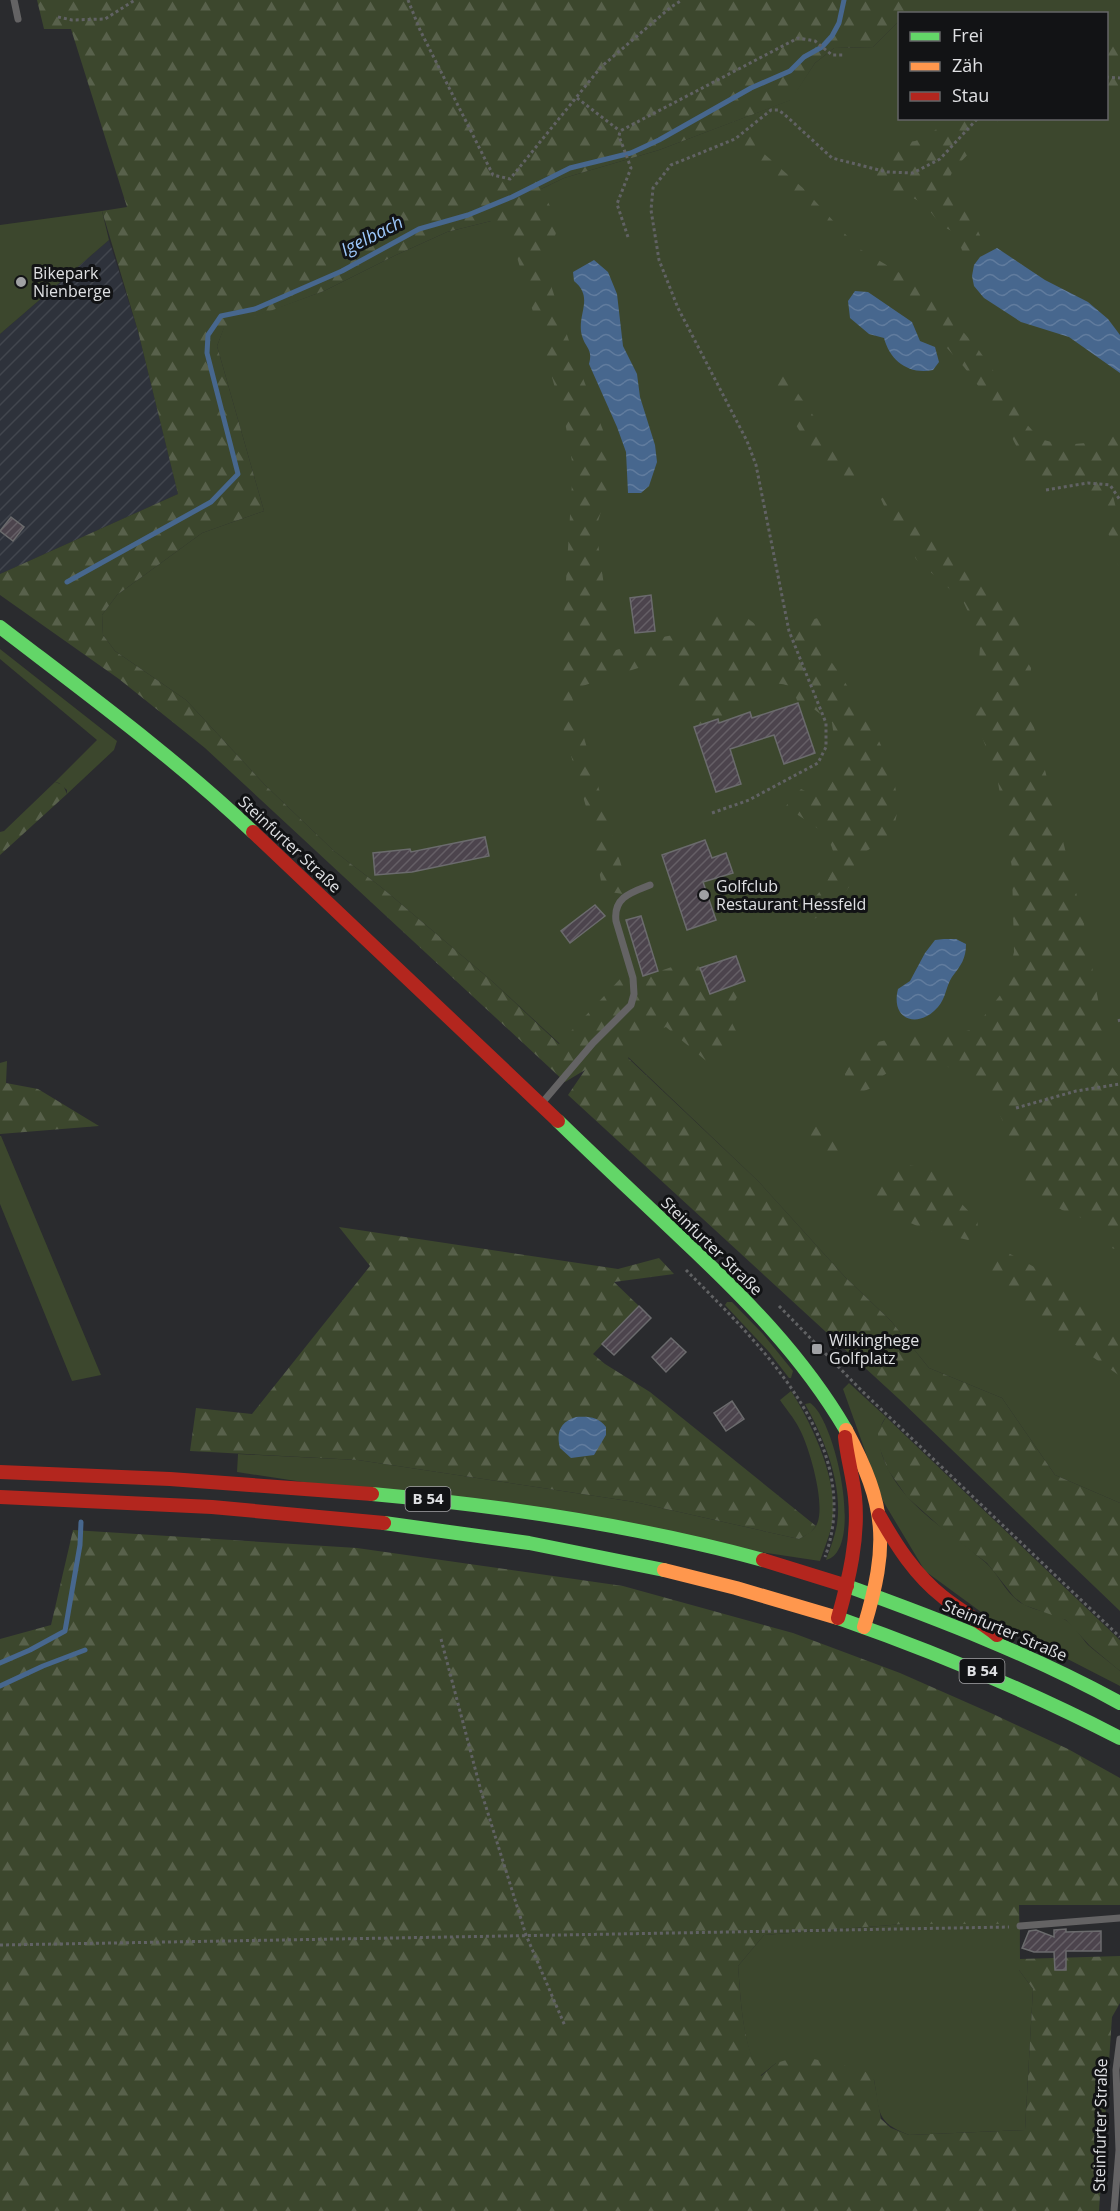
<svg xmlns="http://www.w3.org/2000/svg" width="1120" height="2211" viewBox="0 0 1120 2211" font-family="'Open Sans',sans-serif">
<defs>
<pattern id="industrial-furrows" width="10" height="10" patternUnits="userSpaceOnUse" patternTransform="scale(1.5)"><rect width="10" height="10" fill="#2e323b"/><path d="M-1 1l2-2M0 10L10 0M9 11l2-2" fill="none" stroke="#42464e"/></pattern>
<pattern id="forest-firs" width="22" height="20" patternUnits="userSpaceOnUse" patternTransform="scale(1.5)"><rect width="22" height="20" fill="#3c472d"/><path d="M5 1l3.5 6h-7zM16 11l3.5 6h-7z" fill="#58614b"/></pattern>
<pattern id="water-waves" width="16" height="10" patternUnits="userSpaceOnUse" patternTransform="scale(1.5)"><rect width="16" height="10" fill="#47678e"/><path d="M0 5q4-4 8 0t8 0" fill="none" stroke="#617c9e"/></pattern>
<pattern id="building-hatch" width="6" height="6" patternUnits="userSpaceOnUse" patternTransform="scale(1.5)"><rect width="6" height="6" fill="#4c444d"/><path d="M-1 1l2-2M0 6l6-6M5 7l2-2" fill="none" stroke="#655f66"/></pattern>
</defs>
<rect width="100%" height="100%" fill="#2a2b2e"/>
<path fill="url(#industrial-furrows)" d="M109,240L138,331L178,494L0,574V334Z"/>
<path fill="#3c472d" d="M915,0H1120V1503L1055,1475L1002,1398L929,1368L891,1321L845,1277L758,1181L628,1057L586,1068L493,982L381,887L334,851L265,785L186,700L115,651L103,635L102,615L117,595L202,533L264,511L217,346L224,327L324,291L396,255L447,232L491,221L541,189L564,178L659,150L790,100L815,63L834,48L873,47L899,21L900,118H1106V14L914,13Z
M102,211L109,240L0,334V225Z
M0,649L117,741L114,750L67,794V790L59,783L55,782L97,740L0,659Z
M0,1136H1L101,1375L72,1381L0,1204Z
M727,1302H732L763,1334L793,1371L791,1378H789L769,1352L725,1305Z
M849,1383L886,1417C876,1430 878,1445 884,1460C903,1507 949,1530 985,1562C1000,1575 1006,1596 1025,1605C1038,1612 1055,1612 1067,1621C1076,1628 1081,1637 1088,1645C1098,1654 1110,1662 1120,1671V1686L992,1620L925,1571L883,1501L843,1389Z
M791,1391C813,1425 840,1484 832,1525C829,1537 824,1549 820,1561L237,1472L238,1454L358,1460L635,1502L799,1539C806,1535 814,1531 817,1524C826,1504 809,1446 799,1428C794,1418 786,1409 780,1400Z
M810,1403C835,1418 865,1551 826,1560C830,1549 835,1536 837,1524C843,1484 824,1438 805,1404Z
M904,1924H1020L1019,1970L1033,1989L1025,2130L909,2135C875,2122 880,2112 874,2080L776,2063L760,2076C742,2044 741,2002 738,1966L764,1935Z"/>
<path fill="url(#forest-firs)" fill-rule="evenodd" d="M37,0H915V13L900,14L899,21L873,47L834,48L815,63L791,100L659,150L564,178L541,189L559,223L551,249L546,256V270L571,347L606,438L613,472L596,528L613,651L648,640L678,634L701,625L723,611L746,617L765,632L787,635L802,622L818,618L827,625L821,647C849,688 912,774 894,826C888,840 868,850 855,858L853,882L831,910L812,920L801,911C826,888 852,857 817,828C807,820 796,814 785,807L801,789L822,799L846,759L835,743L832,723L810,706L798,703L792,687C756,673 746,705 717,719C710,722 702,724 694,727L669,658L570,690L630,895L603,891L587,810L558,711L573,467L565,422L517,257L491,221L447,232L396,255L324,291L224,328L217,346L264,511L202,533L117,595L102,615L103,635L115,651L186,700L265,785L334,851L381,887L493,982L559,1044L621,978L637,979L692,960L700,968L710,994L745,981L728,1015L740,1039L711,1065L666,1027L649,1034L628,1058L758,1181L845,1277L891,1321L929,1368L1002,1398L1055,1475L1120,1503V1611L899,1399L568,1095L585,1070L565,1082L205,748L119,679L0,595V574L178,494L138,331L102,211L127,207L71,29H44Z
M1120,32V108L1114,95L1106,88L1107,37Z
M947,119H1017L1014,122C991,119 985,125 975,145C969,157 953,165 950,178C947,196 963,206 971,218C978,229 982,241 988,252C977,258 974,264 972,276L955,232C937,227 932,208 917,200C907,194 891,195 882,187C871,177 875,154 887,147C893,142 902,143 909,142C926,140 936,130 947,119Z
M750,134L762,152L804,189L858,248L925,288L978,349L1009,393L1023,420L1040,439L1063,445L1109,441L1119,428L1120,415V492L1113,496L1120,524V571L1096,494L1058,479L1039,482L1027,467L1001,416L964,367L905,301L874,276L738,147Z
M782,374L795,389L817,421L838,442L858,470L855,486L835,467L810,448L788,412L772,375Z
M891,491L901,495L914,512L980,579L1020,607L1024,623L1017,645L1031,668L1030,683L1014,687L994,681L983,672L979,662L980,647L977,631L963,601L916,559L904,534L888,515L881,499Z
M981,689L1009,694L1029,707L1084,924L1110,1064L1120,1078V1251L1112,1248L1089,1221L1062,1210L1042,1198L1026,1183L1022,1167L993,1098L982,1083L966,1072L930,1062L907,1065L890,1071L881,1077L874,1087L859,1093L846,1084L845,1074L858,1051L874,1043L903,1036L918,1034L955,1035L975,1028L1004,990L1014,952L1012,868L997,776L973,713Z
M55,782L63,785L67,794L0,855V832L4,831Z
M7,1061L6,1083L38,1089L99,1126L0,1134V1063Z
M794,1124C811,1125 828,1127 841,1138L844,1153L835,1162L791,1136L790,1128Z
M906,1165L922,1167L933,1172L937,1178L948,1184L957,1199L977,1220L979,1234L968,1240L926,1230L904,1220L875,1197L872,1179L892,1175L894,1170Z
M339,1227L618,1269L659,1258L674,1274L614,1282L639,1306L593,1354L605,1364L650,1392L816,1526L810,1533L799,1539L635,1502L358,1460L190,1451L196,1408L252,1414L370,1266Z
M1001,1249L1038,1269L1070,1296L1120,1326V1376L1002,1294L986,1262L992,1251Z
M886,1417L1120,1640V1671L1090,1646L1066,1620L1024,1605L1014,1597L987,1563L946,1532L907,1497L888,1470L878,1444V1431Z
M73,1530L357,1548L623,1586L793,1633L900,1673L993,1714L1068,1749L1120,1778V1905H1019L1020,1959L1120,1956V2003L1112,2017L1099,2211H0V1639L51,1625ZM904,1924H1019V1970L1033,1989L1025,2130L909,2135L891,2128L881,2119L874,2080L864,2070L800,2056L776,2063L761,2076C742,2044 741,2001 738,1966L764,1935Z"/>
<path fill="url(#water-waves)" d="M997,248L1045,280L1088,302L1108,319L1120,335V373L1069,337L1021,322L984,298L974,286L972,276L974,265L980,257Z
M594,260L608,272L617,294L623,346L637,374L640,397L655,445L657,462L649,486L641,493H628L626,452L617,427L589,364C593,349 586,349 582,336C576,315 595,298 574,281L573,272Z
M855,291L868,292L912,322L920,341L935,347L939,362L933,370C909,375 890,361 884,338L869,334L850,318L848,301Z
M944,939H956L966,944C966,959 961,965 952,977C946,986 946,998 938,1007C919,1029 890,1021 898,989L910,981L925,953L935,940Z
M576,1417C588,1416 599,1417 606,1427V1435L594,1455L571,1458L560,1448C556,1432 560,1422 576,1417Z"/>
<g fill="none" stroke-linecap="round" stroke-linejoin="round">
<path stroke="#47678e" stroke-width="5" d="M67,582L211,502L238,474L207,353L208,335L221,316L255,309L294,292L342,271L419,229L468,215L512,197L570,168L631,153L659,140L751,88L790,71L804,57L822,47L832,36L839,23L844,0
M0,1663L30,1650L65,1631L80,1545L81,1522
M0,1686L43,1666L85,1650"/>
</g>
<path fill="url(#building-hatch)" stroke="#6b6b6d" stroke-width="1.5" d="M11,517L24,527L13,541L0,531Z
M651,595L655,631L635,633L630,598Z
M798,703L815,753L784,764L774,735L730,749L741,784L716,792L694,727L718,719L719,723L750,712L752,718Z
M485,837L489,856L412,872L375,875L373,853L410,849L411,852Z
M705,840L712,858L726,853L733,873L703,882L716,920L687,930L662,855Z
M595,905L605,916L570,943L561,931Z
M641,916L658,971L643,976L626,920Z
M736,956L745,981L710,994L700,968Z
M639,1306L651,1318L614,1355L602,1344Z
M671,1338L686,1352L666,1372L652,1357Z
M732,1401L744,1419L726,1431L714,1413Z
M1066,1929V1932L1101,1931V1951H1066V1970H1055L1054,1952H1034L1022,1948L1029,1931L1036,1930L1054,1937V1930Z"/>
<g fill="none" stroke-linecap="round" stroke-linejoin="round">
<path stroke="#616264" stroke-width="3" stroke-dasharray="3 3" stroke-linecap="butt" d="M408,0L420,30L493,175L510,179L601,67L671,7L682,0
M58,17L72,20L105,19L135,0
M1106,77L1120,78
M577,98L620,131
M628,237L617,204L631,168L619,136L620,131L798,38L815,41L832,55H843
M1046,490L1088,483L1110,485L1120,500
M712,813L749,800L818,763L826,747V723L789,631L756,465L747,441L678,308L659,260L651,210L653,188L671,165L735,139L771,110H778L784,114L832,158L887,172L913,173L940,159L978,118
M1119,1019L1120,1023
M1016,1108L1076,1091L1120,1084
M686,1270C758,1343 866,1443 825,1557
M779,1306L862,1391L1120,1637
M441,1639L481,1791L526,1935L565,2026
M0,1945L1009,1927"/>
<path stroke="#646364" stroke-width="7" d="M14,0L18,19
M542,1103L593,1043L631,1005L634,994L633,978L616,921C613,897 632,892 650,885
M1020,1926L1120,1918
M1114,2211L1119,2150L1116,2070L1120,2039"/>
<path stroke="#63d668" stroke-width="14" d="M0,627C86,693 175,758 253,832
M558,1121C598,1160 639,1198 680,1237C743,1296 802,1355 846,1430
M372,1494C504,1506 635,1525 763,1560
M384,1523L529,1543L664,1570
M847,1586C941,1620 1032,1655 1120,1703
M838,1618C935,1652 1029,1691 1120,1738"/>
<path stroke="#ff974d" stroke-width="14" d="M846,1430C887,1507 889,1544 864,1627
M664,1570L736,1588L838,1618"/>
<path stroke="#b3261e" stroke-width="14" d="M253,832L558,1121
M0,1472L170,1479L372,1494
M0,1497L212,1507L384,1523
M879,1515C896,1545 915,1575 943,1597C960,1611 980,1621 997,1635
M763,1560L847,1586
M838,1618C849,1579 859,1538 855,1497C853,1477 847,1457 845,1437"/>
</g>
<g fill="#a0a1a4" stroke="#121315" stroke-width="2">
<circle cx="21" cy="282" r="6"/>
<circle cx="704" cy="895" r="6"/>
<rect x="811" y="1343" width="12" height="12" rx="3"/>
</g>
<g text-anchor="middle" stroke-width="6" stroke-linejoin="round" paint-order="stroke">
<g fill="#121315" stroke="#a2a2a5" stroke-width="1.5">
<rect x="405.5" y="1487" width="45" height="24" rx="4.5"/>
<rect x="959.5" y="1659" width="45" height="24" rx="4.5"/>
</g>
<g font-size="15" font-weight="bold" fill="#dfe0e3">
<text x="428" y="1504">B 54</text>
<text x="982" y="1676">B 54</text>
</g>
<g font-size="16" fill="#dfe0e3" stroke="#121315" text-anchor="start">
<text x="33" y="279">Bikepark<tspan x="33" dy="18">Nienberge</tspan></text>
<text x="716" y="892">Golfclub<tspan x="716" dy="18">Restaurant Hessfeld</tspan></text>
<text x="829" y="1346">Wilkinghege<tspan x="829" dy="18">Golfplatz</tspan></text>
</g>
<g font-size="16" fill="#dfe0e3" stroke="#121315">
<text transform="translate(290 844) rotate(43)" y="6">Steinfurter Straße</text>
<text transform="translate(712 1246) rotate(44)" y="6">Steinfurter Straße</text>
<text transform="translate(1005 1630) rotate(23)" y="6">Steinfurter Straße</text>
<text transform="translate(1100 2125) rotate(-89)" y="6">Steinfurter Straße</text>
</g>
<g font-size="18" font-style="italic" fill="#9dc8fc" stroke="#121315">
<text transform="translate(372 236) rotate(-27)" y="6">Igelbach</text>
</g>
</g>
<rect x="898" y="12" width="210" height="108" fill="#121315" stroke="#646567" stroke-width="1.5"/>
<rect x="910" y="32" width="30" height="9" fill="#63d668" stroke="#646567" stroke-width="1.5"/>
<text x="952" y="42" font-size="18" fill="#dfe0e3">Frei</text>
<rect x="910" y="62" width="30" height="9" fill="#ff974d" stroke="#646567" stroke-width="1.5"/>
<text x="952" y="72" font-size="18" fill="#dfe0e3">Zäh</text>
<rect x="910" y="92" width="30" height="9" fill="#b3261e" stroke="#646567" stroke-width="1.5"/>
<text x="952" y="102" font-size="18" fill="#dfe0e3">Stau</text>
</svg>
